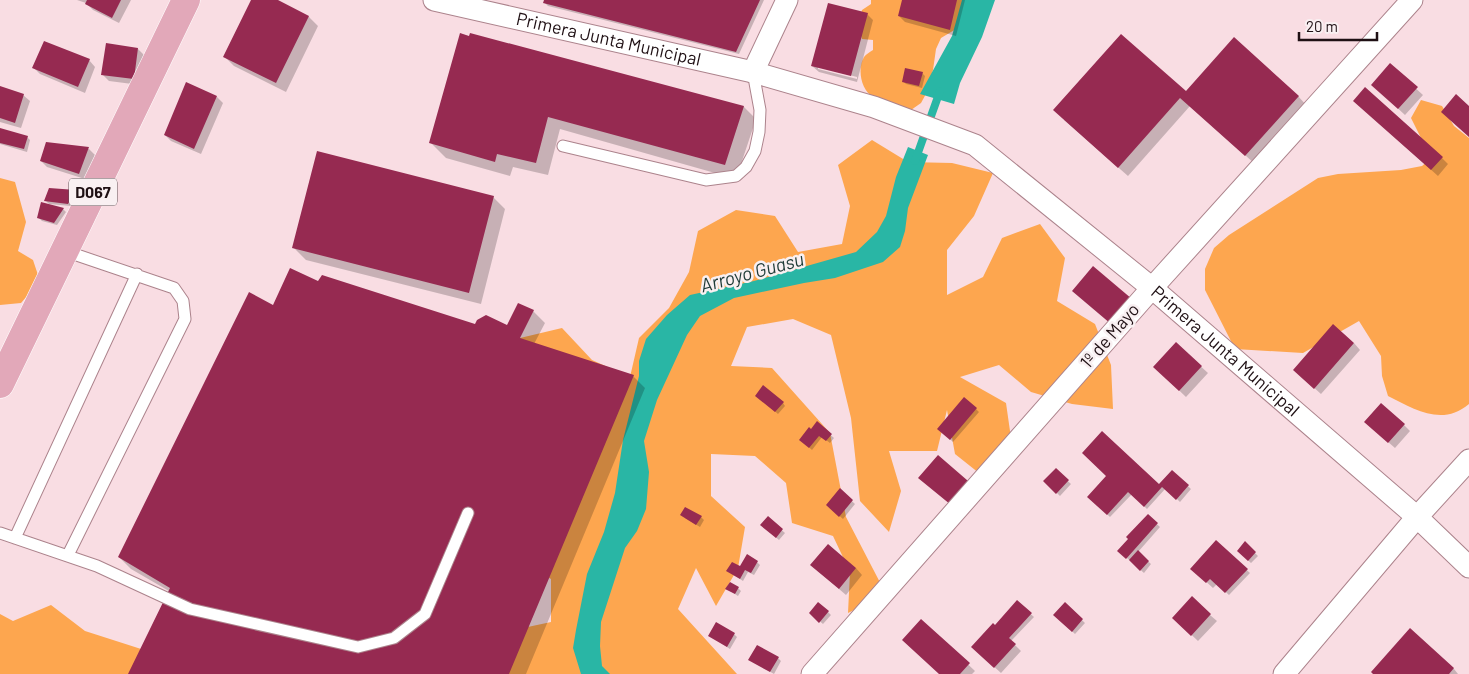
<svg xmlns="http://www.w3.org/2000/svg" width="1469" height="674" viewBox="0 0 1469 674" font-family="Barlow,sans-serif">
<rect width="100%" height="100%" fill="#f9dde3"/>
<path fill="#fda64f" d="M871,0H991L961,26L941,38L936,49L933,70L927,92L921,103L911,110C899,106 884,103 873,97C861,90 857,69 864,57C866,54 870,52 873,50V40L862,39C858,28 859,21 862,10L871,4Z
M1421,100L1442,106L1454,126L1469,138V404C1442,427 1414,409 1388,396L1382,376L1381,356L1359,321L1303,353L1235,349L1205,290V269L1214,248L1229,235L1318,178L1338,174L1401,170L1422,166L1437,153L1421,138L1411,118Z
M872,140L908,162L952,163L993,173L974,216L947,250V295L983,277L1002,238L1040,224L1065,258L1057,301L1095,324L1111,365L1113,409L1072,404L1031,392L999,365L960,377L1006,403L1012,445L989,481L955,454L947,410L937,451H889L901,491L889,532L860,501L851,418L831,335L793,319L747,327L731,366L772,368L830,433L846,517L886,594L848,613L850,572L833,536L792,523L786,483L755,456L711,454V496L745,527L738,568L716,606L696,568L678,609L737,674H447L509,631L551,622V579L515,558L504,377L520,338L562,328L592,360L630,377L639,338L669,308L689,272L698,231L736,210L775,216L798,252L842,244L850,206L838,165Z
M0,178L15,182L26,222L18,251L33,260L40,281L21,303L0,305Z
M51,605L85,631L166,657L262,674H0V614L13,621Z"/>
<path fill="#29b6a5" d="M962,0H995L982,37L960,83L954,104L920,94L952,36Z
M908,147L928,155L908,208L905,231L900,247L883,262L835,278L804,283L734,298L700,316L687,335L657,400L644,441L649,472L646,509L637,531L625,548L601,622L600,646L602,666L610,674H581L573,648L576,630L587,574L604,532L615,493L623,440L639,376V361L646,339L667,315L690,295L754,281L856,252L877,232L886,216L896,177Z"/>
<path fill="#0003" fill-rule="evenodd" d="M77,0H131L119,23L93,10L86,3Z
M252,0H275L309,17L318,26L286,92L234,66L224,56Z
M546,0H764L739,54L548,6L545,3Z
M903,0H965L956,36L905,22L899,16Z
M867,14L873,20L857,82L819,72L812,66ZM818,67L857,77V79L818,69Z
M471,35L744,107L756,119L737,176L729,177L560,129L548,175L513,167L510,176L446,158L430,142Z
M138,49L144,55L140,85L109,81L102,74Z
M89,60L95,67L85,93L40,74L34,68Z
M1390,65L1423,95L1405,115L1379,91Z
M922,73L925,76L922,88L906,84L903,81Z
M0,88L23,95L30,101L21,128L0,122Z
M1186,93L1298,96L1307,106L1255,164L1190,106L1128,176L1064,120Z
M217,97L223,103L201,154L171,141L165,135Z
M1361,107L1442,158L1448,164L1438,176Z
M0,129L27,137L30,140L27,152L0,144Z
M47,143L89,149L95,155L85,179L47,167L41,161Z
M75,191L78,194L71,206L49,204L46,201Z
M493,197L505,209L481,304L306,260L294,248Z
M63,209L66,212L57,225L42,221L39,218Z
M319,283L476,326L507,327L533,311L545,323L534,344L633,376L645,388L526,674H129L169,591L131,569L119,557L273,307Z
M1354,343L1360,350L1321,394L1301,376Z
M1176,344L1208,373L1186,397L1161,373Z
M759,398L783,403L785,406L778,414Z
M976,409L979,412L953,442L939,429Z
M817,423L834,438L830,443L822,437L812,450L803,442Z
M1404,425L1410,431L1395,448L1372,428Z
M1056,470L1071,484L1060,496L1045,481Z
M1172,471L1191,489L1180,502L1166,488L1147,509L1132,494L1110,517L1089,497L1159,485Z
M840,490L855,504L843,519L827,505Z
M1148,516L1160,527L1138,552L1151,564L1144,573L1119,551Z
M701,517L704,520L700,527L685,518Z
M768,518L785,533L779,540L765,528Z
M1216,542L1250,573L1229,595L1217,584L1213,588L1192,569Z
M1245,543L1258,556L1251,563L1238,551Z
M757,562L760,565L754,575L748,572L743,581L728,571Z
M856,568L862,575L846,595L818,571Z
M738,588L741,591L738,596L727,589Z
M1017,602L1034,617L1011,641L1021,651L1001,673L979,653L995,627Z
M1065,604L1085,623L1075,634L1055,615Z
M828,612L831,615L823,624L810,613Z
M1210,615L1217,621L1198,641L1180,624Z
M921,620L975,671L972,674H940Z
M1410,630L1454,669L1458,674H1375Z
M734,634L737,637L730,649L710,636Z
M778,658L781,661L774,674L750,660Z"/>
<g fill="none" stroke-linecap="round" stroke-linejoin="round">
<path stroke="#29b6a5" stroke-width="8" d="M915,161L940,91"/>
</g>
<path fill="#962a51" d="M87,0H121L112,18L85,4Z
M251,0H278L309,16L276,83L223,57Z
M544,0H760L736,52L543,3Z
M902,0H957L950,30L898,16Z
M828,3L868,13L851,76L811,66Z
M460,33L469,36L470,33L744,106L725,165L548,117L536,163L497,154L495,162L429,143Z
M1121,34L1186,91L1234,37L1299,96L1245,156L1180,98L1118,168L1053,110Z
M44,41L90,59L78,87L32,68Z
M106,43L138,48L134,79L101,75Z
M1390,63L1418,87L1398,109L1371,85Z
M905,68L923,72L919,86L902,82Z
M186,82L217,96L194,149L164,135Z
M0,86L24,94L15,123L0,118Z
M1365,87L1443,157L1431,170L1353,101Z
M1456,94L1469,106V137L1441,112Z
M0,128L28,136L24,149L0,143Z
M46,142L89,147L79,174L40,161Z
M317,151L494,196L469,293L292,248Z
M49,188L76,190L68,204L44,201Z
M41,202L64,208L54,223L37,218Z
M1093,266L1132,299L1111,324L1072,291Z
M290,268L318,281L322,275L475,324L477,320L486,315L507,325L518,303L534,310L520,338L634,375L509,674H128L170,588L118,557L249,292L273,305Z
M1333,324L1354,343L1314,389L1293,370Z
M1176,342L1202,366L1179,391L1153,367Z
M763,385L784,402L775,412L755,396Z
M964,397L977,408L950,440L937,429Z
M1381,403L1405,424L1388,443L1364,422Z
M817,421L832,434L826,441L819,436L809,448L799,440L809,427L811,429Z
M1102,431L1159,484L1172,470L1189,485L1176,500L1162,487L1144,507L1128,492L1107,515L1087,497L1106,476L1082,453Z
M938,455L975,487L956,509L918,478Z
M1056,468L1069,480L1056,494L1043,481Z
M840,488L853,500L839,517L826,505Z
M685,507L702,516L696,525L680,515Z
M1148,514L1158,523L1126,559L1117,551L1128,539L1126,537Z
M768,516L783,529L776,538L760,525Z
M1216,540L1248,569L1225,593L1210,579L1206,583L1190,569Z
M1245,541L1256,552L1248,561L1237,551Z
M828,544L856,568L839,589L810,565Z
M1138,550L1149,561L1140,571L1129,560Z
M747,554L758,561L751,573L745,570L740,579L726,571L732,562L740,566Z
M730,582L739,587L735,594L725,589Z
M1192,596L1211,614L1191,636L1172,618Z
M1017,600L1032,613L1009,638L1016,644L994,668L971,647L993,623L995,625Z
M818,602L829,611L819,623L809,613Z
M1065,602L1083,619L1072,632L1053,615Z
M921,619L970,663L960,674H939L902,640Z
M716,622L735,633L727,647L708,636Z
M1410,628L1454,668L1449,674H1373L1371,672Z
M757,645L779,657L770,672L748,660Z"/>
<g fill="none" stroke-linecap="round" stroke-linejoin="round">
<g stroke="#ac838c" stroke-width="13">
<path id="lane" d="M563,146L706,180L736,176L746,167L755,151L759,132L760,110L753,72
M65,251L174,288L183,301L185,319L68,555
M0,533L97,566L190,609L358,647L394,638L425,614L468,513
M15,538L137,274"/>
</g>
<g stroke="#ac838c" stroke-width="23">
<g id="street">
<path id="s1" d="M434,0L753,72L874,107L975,145L1152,288L1417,517L1469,567"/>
<path d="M753,72L787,0"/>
<path d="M812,674L1152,288L1412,0"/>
<path d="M1284,674L1417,517L1469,460"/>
</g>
</g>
<g stroke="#fff" stroke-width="29">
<path id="primary" d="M0,384L186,0"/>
</g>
<use href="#lane" stroke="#fff" stroke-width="11"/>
<use href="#street" stroke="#fff" stroke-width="21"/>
<use href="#primary" stroke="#e2a8b9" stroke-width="28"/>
</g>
<g text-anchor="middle" stroke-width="5" stroke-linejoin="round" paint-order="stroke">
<rect fill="#f9f0f2" stroke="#605357" stroke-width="1" x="69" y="178.5" width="48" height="27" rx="4"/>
<g font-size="16" font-weight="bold" fill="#1f1014">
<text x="93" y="198">D067</text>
</g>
<g font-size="18" fill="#1f1014" stroke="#f9f0f2">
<text dy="6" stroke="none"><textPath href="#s1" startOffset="179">Primera Junta Municipal</textPath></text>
<text transform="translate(1110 336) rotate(-49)" y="6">1º de Mayo</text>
<text dy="6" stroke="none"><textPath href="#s1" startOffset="885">Primera Junta Municipal</textPath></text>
</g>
<g font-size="19" font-style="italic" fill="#1e3a36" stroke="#f9f0f2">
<text transform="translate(752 272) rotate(-15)" y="7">Arroyo Guasu</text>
</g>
</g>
<path d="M1299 32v8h78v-8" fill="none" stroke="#1f1014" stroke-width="2.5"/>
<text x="1306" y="32" font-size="15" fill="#1f1014" stroke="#f9f0f2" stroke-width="4" paint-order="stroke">20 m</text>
</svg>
